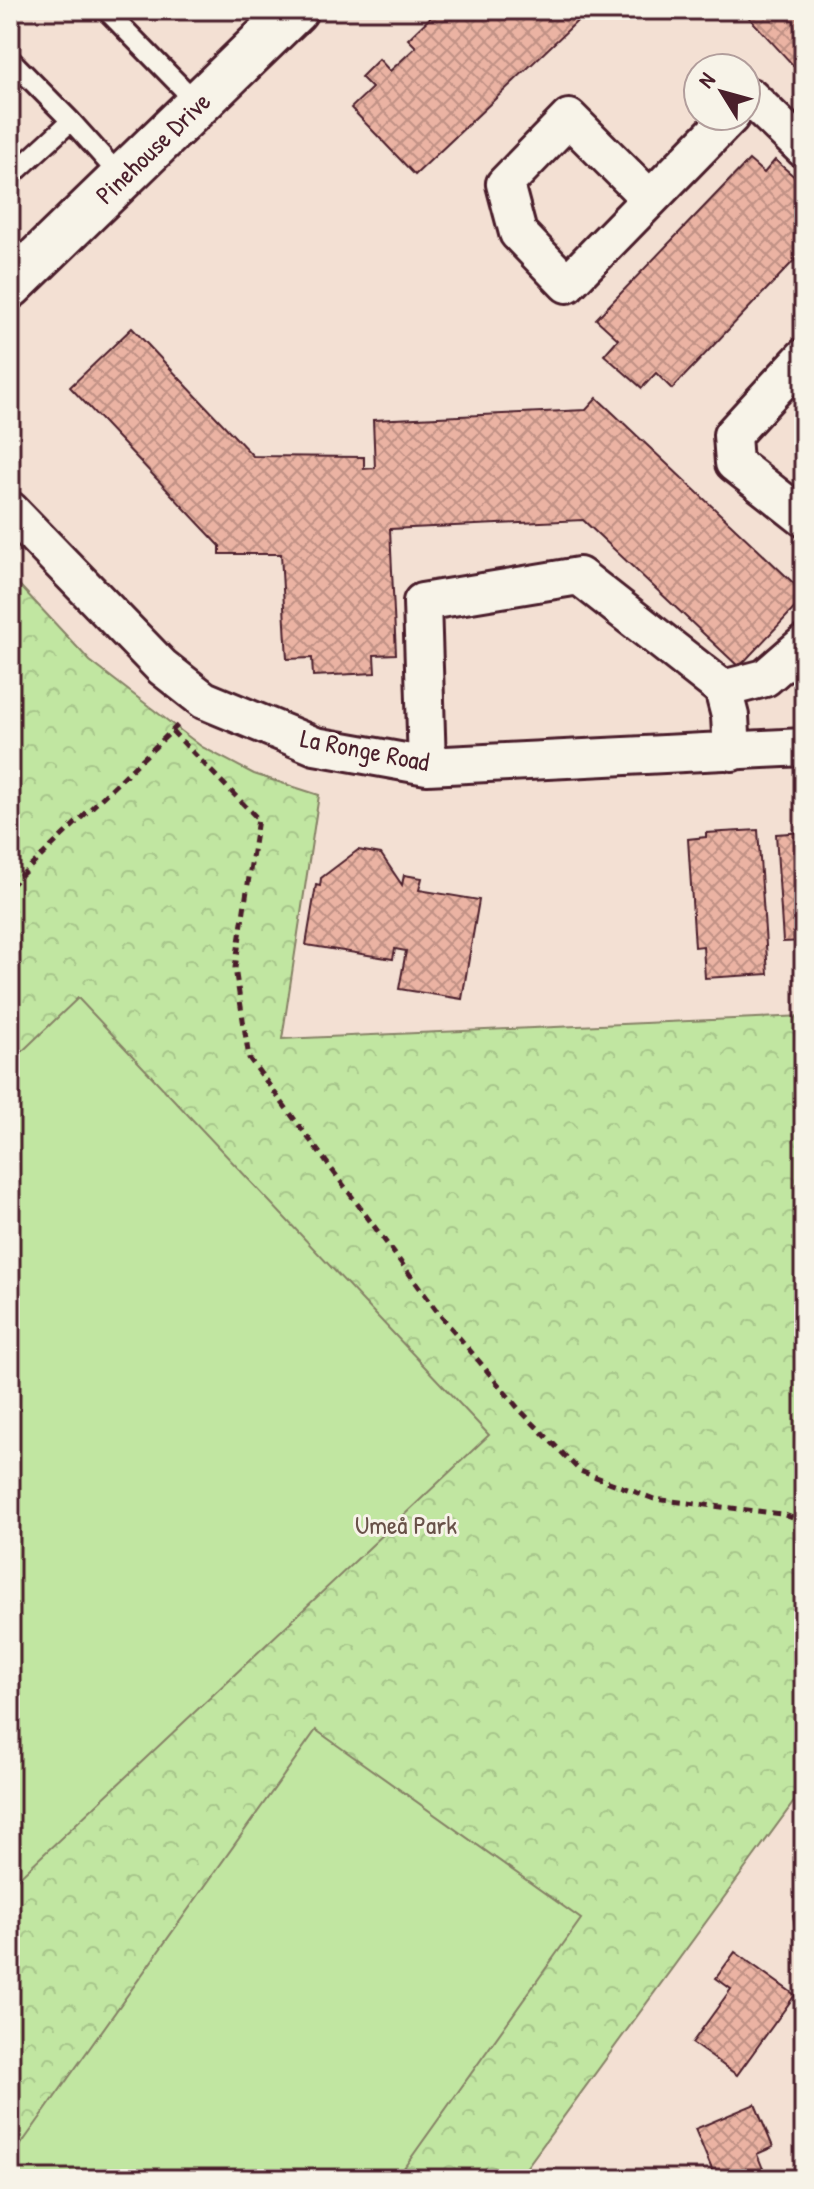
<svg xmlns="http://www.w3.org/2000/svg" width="814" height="2189" viewBox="0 0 814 2189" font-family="'Patrick Hand',sans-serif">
<defs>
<pattern id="park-crowns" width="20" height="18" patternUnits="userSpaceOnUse" patternTransform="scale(2)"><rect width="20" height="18" fill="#c1e6a1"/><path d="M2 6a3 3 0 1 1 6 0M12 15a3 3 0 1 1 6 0" fill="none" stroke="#a7c58b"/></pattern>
<pattern id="building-cross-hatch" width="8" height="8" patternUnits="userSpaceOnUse" patternTransform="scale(2)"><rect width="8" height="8" fill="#ebb3a3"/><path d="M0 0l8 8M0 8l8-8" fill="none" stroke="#c09185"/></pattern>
</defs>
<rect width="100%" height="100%" fill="#f3e0d3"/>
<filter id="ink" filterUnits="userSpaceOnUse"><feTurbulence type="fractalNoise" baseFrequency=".0125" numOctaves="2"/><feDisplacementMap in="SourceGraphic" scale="16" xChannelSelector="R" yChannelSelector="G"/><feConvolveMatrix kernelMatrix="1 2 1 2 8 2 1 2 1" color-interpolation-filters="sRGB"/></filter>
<g filter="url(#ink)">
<path fill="url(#park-crowns)" stroke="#868266" stroke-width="2" d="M10,575L90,661L202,747L254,774L319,795L282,1039L804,1016V1788L518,2179H10Z"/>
<path fill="#c1e6a1" stroke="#868266" stroke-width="2" d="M78,998L489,1435L10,1886V1063Z
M316,1730L581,1919L396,2179H20L10,2172V2160Z"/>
<path fill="url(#building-cross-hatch)" stroke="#4a1f2b" stroke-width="2" d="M438,10H447L451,14L455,10H589L415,175L351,108L372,88L361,77L379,59L390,71L416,47L408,39Z
M742,10H804V77Z
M749,160L764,173L775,160L804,185V250L672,389L656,373L642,388L604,355L618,339L596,319Z
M132,328L253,456L364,457V469L375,468L373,420L586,410L597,398L804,593V598L739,667L583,520L390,529L396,654L374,655L375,673L313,676L312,658L287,659L281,554H220V546L70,387Z
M758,830L768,974L705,978L703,946L695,947L688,839L706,837V833Z
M804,832V941L783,942L776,834Z
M358,850L381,854L402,885L404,875L422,878L419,890L479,900L462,999L399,989L406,951L395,949L393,959L306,945L316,885L320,886L321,878Z
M804,1913V1959H801L793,1915Z
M735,1952L795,1995L737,2075L692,2043L731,1989L716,1978Z
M755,2104L773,2147L757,2154L767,2179H716L695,2129Z"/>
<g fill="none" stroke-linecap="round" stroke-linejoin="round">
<g stroke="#4a1f2b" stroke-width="24">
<path id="lane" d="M106,10L198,104
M10,59L71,121L122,178
M10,177L71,121"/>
</g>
<g stroke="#4a1f2b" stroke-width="42">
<path id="street" d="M746,100L750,97L804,149
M650,199L569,118L505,184L518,233L567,284L731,116
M804,357L732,435L734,463L804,518
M10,510L162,667L204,700L315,746L427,766L804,747
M723,689L765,678L804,644
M427,766L422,602L579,576L723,689L730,716L732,752"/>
</g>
<g stroke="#4a1f2b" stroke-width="50">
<path id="secondary" d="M10,286L295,10"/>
</g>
<path stroke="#4a1f2b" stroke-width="5" stroke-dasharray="8 6" stroke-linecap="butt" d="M172,731L258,819L235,968L249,1058L437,1311L518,1408L580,1471L654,1499L782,1514L804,1522
M10,886L179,724"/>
<use href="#lane" stroke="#f7f3e8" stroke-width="18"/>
<use href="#street" stroke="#f7f3e8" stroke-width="36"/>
<use href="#secondary" stroke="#f7f3e8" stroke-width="44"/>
</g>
</g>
<g text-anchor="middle" stroke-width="6" stroke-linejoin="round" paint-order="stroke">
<g font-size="26" fill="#4a1f2b" stroke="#f7f3e8">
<text transform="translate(153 148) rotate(-44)" y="9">Pinehouse Drive</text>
<text transform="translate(365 750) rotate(11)" y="9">La Ronge Road</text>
</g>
<g font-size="26" fill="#685148" stroke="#f7f3e8">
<text x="406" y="1534">Umeå Park</text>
</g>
</g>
<rect width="814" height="2189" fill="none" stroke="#f7f3e8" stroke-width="40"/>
<rect x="20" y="20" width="774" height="2149" fill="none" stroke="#4a1f2b" stroke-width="3" filter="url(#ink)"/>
<g transform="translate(722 92) rotate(307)"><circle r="38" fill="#f7f3e8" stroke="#b29e9c" stroke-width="2"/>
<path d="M0-6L14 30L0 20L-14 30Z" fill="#4a1f2b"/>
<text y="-12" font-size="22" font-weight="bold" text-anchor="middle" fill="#4a1f2b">N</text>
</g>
</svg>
